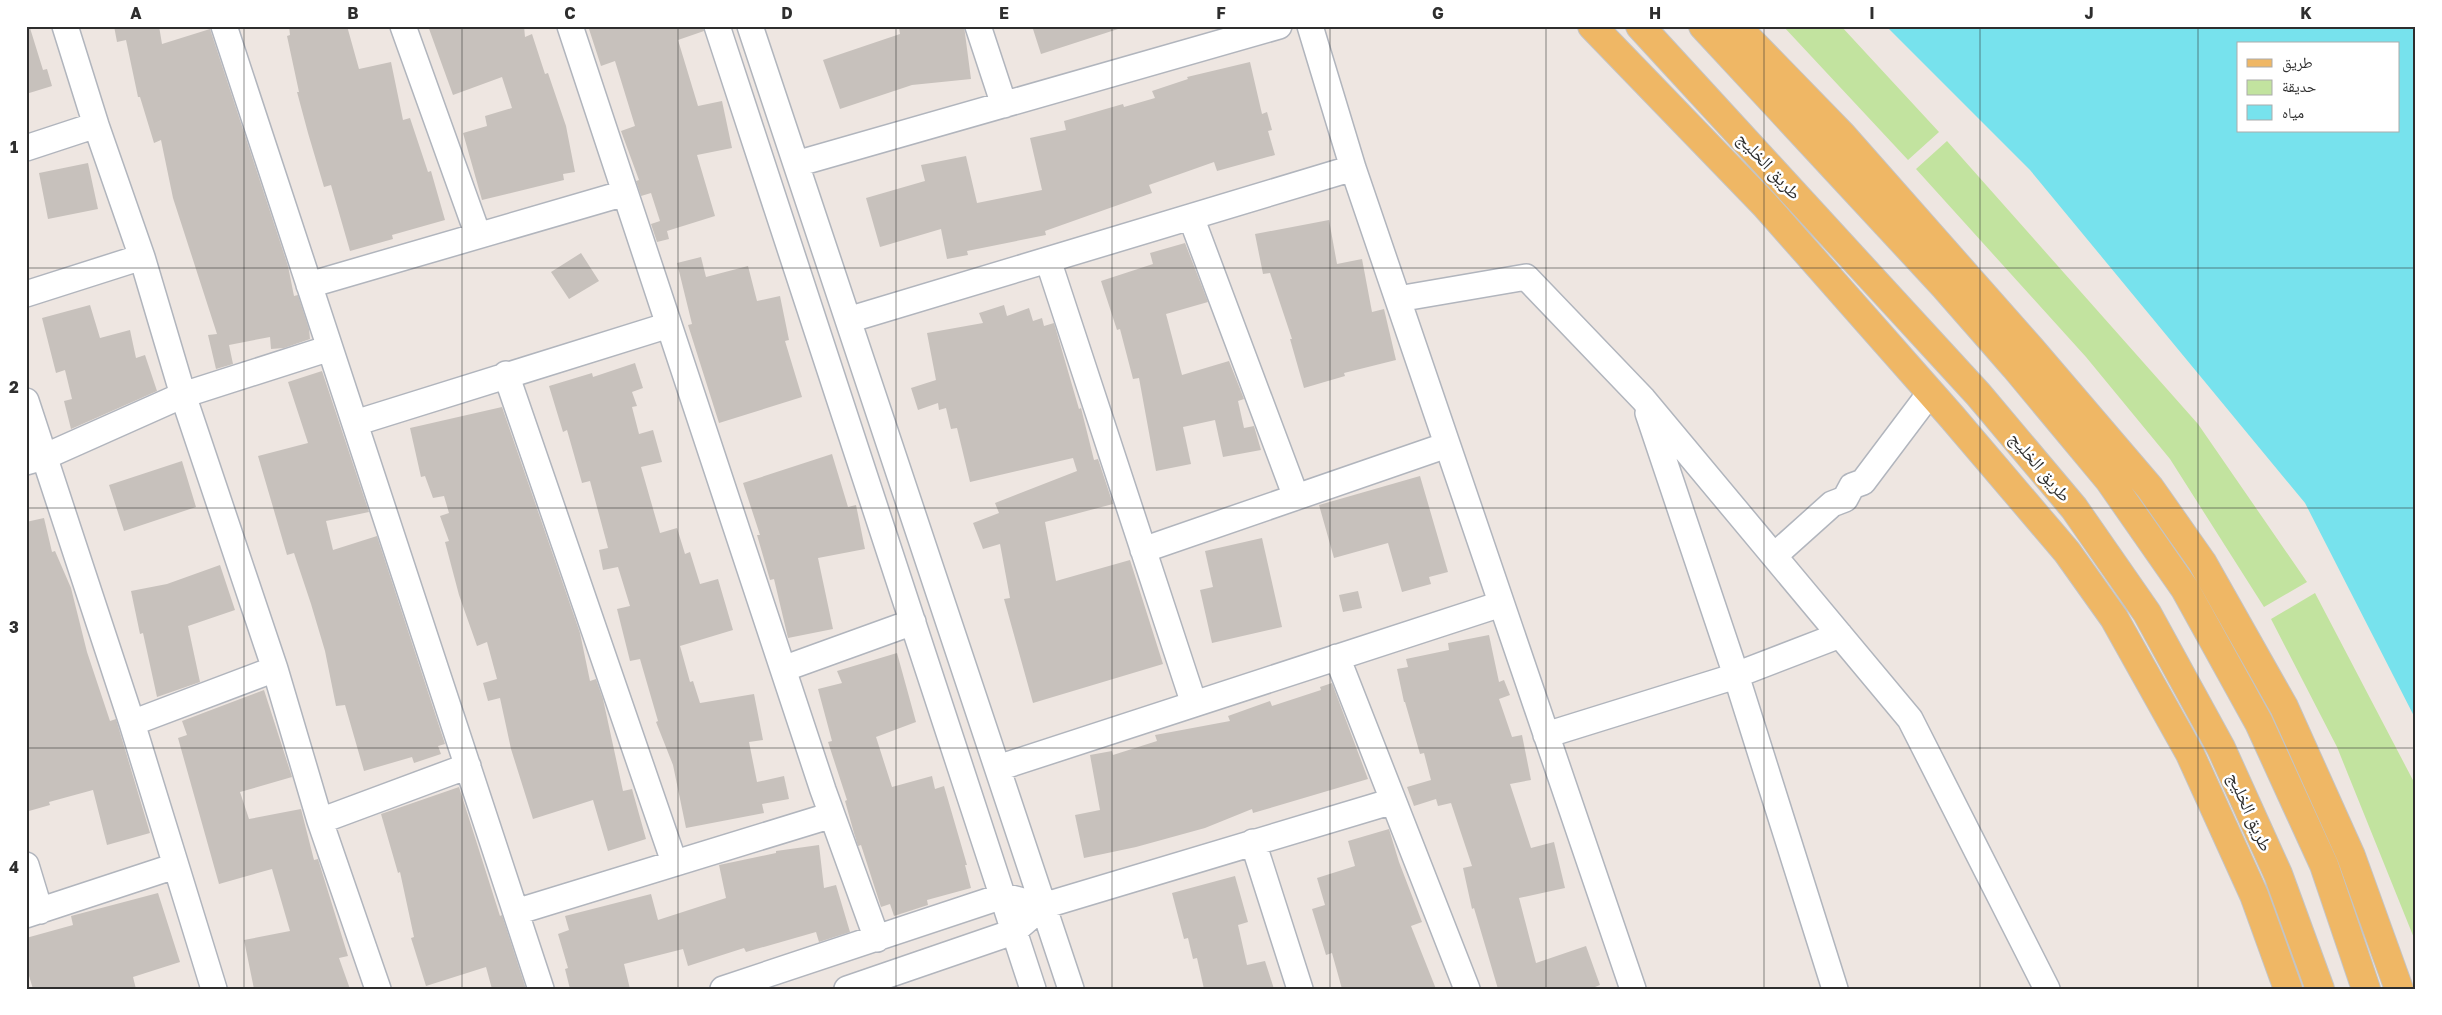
<svg xmlns="http://www.w3.org/2000/svg" width="2442" height="1015" viewBox="0 0 2442 1015" font-family="'Golos Text','Noto Naskh Arabic',sans-serif">
<rect width="100%" height="100%" fill="#eee6e1"/>
<path fill="#c2e39f" d="M1783,26H1841L1939,132L1908,160Z
M1947,141L2198,424L2307,582L2264,607L2170,459L2086,357L1916,169Z
M2315,593L2416,786V943L2337,747L2271,619Z"/>
<path fill="#77e2ed" fill-rule="evenodd" d="M1886,26H2416V720L2305,503L2030,170ZM2238,44H2398V131H2238Z"/>
<path fill="#c7c1bc" d="M114,26H159L162,44L210,29L288,266L294,296L298,295L309,329L310,339L284,348L271,349L270,337L229,345L233,364L216,369L208,335L217,334L173,198L161,140L154,143L140,97H138L126,40L117,42Z
M289,26H347L359,69L391,62L403,120L410,118L428,172L431,171L445,220L392,235L393,239L350,251L331,185L324,187L308,133L297,92H299L287,36L290,35Z
M428,26H524L525,37L532,34L545,74L548,73L566,126L575,172L563,174L564,180L482,200L463,133L487,126L485,116L512,108L502,77L453,95Z
M588,26H703L704,31L678,40L698,106L722,101L732,148L697,155L715,216L667,231L669,239L657,242L651,224L660,221L651,193L641,196L636,181L639,180L621,131L635,126L615,61L601,66Z
M919,26H964L971,79L912,85L840,109L823,60L900,34L899,28Z
M1032,26H1117L1118,29L1041,54Z
M26,28H30L43,70L47,69L52,86L26,94Z
M1250,62L1262,114L1267,112L1272,130L1268,131L1275,155L1217,171L1214,162L1149,185L1152,193L1045,231L1046,235L967,251L968,255L947,259L941,229L880,247L866,198L925,181L921,165L966,156L977,203L1042,190L1030,138L1066,130L1064,121L1123,104L1124,107L1155,98L1152,91L1188,79L1187,77Z
M88,163L98,209L48,219L39,173Z
M1329,220L1337,264L1362,259L1372,312L1384,309L1396,360L1344,373L1345,376L1304,388L1290,339H1292L1270,273L1263,274L1255,234Z
M1185,243L1208,302L1166,314L1182,375L1229,361L1244,399L1238,401L1244,428L1254,426L1261,450L1223,457L1215,420L1183,427L1191,464L1156,471L1139,378L1133,379L1120,329L1117,330L1101,281L1153,264L1150,253Z
M581,253L599,281L569,299L551,272Z
M701,257L706,277L748,266L757,301L780,296L789,340L785,341L802,397L719,423L688,325L692,324L677,263Z
M90,305L100,338L130,330L136,358L145,355L157,391L71,429L64,401L72,399L65,370L56,373L42,318Z
M1004,305L1007,316L1029,308L1033,321L1042,318L1044,326L1054,323L1079,409L1081,408L1094,460L1098,459L1113,504L1045,522L1056,581L1130,560L1163,664L1033,703L1004,599L1010,598L1000,544L983,549L973,523L999,513L995,503L1077,471L1073,458L970,482L957,428L951,429L946,408L939,410L938,403L918,410L911,388L936,380L927,333L983,323L979,313Z
M635,363L643,388L632,392L637,406L632,407L639,434L653,430L662,462L641,467L660,533L677,528L685,554L690,552L700,584L718,579L733,630L680,646L690,682L693,681L700,703L754,694L763,740L749,742L757,782L784,776L789,799L762,804L764,813L686,828L673,765L656,722L658,721L640,659L630,661L617,609L630,606L618,567L603,570L599,550L608,548L590,481L582,483L567,430L563,432L549,386L592,373L593,377Z
M322,371L369,512L326,521L333,550L377,536L445,744L438,746L441,754L414,763L412,757L364,771L345,705L336,706L325,651L311,604L294,553L287,555L258,456L308,443L288,382Z
M502,407L580,633L590,681L596,679L603,699L623,791L632,789L646,839L608,851L593,800L533,819L511,749L500,698L488,701L483,683L497,679L487,642L477,646L459,595L445,542L449,541L440,516L449,513L444,496L433,498L425,476L421,477L410,428Z
M832,454L848,507L856,505L865,549L818,558L833,629L788,638L774,579L770,580L757,535H760L743,483Z
M182,461L196,507L124,531L109,485Z
M1420,476L1448,572L1429,577L1431,584L1402,592L1388,543L1334,558L1319,505Z
M44,518L52,552L55,551L71,588L87,652L110,721L116,719L150,833L107,845L93,790L49,802L50,805L29,811L26,801V522Z
M1262,538L1282,627L1212,643L1200,590L1213,587L1205,551Z
M220,565L235,610L188,626L200,682L157,697L143,633L140,634L131,591L167,584Z
M1358,591L1362,608L1343,612L1339,595Z
M1489,635L1499,682L1504,680L1510,695L1499,699L1512,737L1522,735L1531,780L1510,784L1531,848L1554,842L1565,888L1519,898L1536,963L1586,946L1600,985L1590,989H1498L1474,908L1472,909L1463,868L1472,866L1451,803L1438,806L1436,799L1414,806L1407,787L1431,780L1424,753L1420,754L1405,702H1404L1397,669L1408,667L1406,659L1449,650L1448,643Z
M897,653L916,722L876,737L892,787L932,776L935,789L944,786L967,865H965L971,888L927,900L928,905L894,916L890,904L881,907L861,845L858,846L854,833L845,801L847,800L828,742L832,741L818,689L842,683L837,671Z
M1332,683L1368,779L1253,813L1252,809L1205,828L1136,847L1084,858L1075,815L1100,810L1090,755L1112,751L1113,755L1157,741L1155,735L1230,721L1228,716L1270,701L1272,706L1321,690L1320,687Z
M264,690L292,777L240,792L249,819L301,809L314,860L318,859L348,956L339,958L350,989H254L244,940L290,931L272,869L219,884L178,738L187,735L182,721Z
M459,787L500,916L502,915L526,989H492L486,967L426,986L411,938L414,937L400,872L398,873L381,814Z
M1389,829L1399,862L1422,922L1411,926L1436,989H1342L1332,953L1326,955L1312,909L1325,905L1317,878L1355,866L1348,841Z
M819,845L824,888L836,885L850,932L819,942L816,932L746,952L744,948L688,966L683,949L624,964L630,989H570L565,969L568,968L558,934L569,930L565,916L651,894L658,920L726,898L719,865L776,853V851Z
M1235,876L1248,922L1238,925L1247,965L1265,961L1274,989H1204L1197,958L1193,959L1188,938L1184,939L1172,893Z
M158,893L180,962L133,977L136,989H33L26,966V938L73,925L71,916Z"/>
<g fill="none" stroke-linecap="round" stroke-linejoin="round">
<g stroke="#b1b5bd" stroke-width="28">
<path id="minor" d="M65,26L96,125L142,257L183,395L275,669L320,821L378,989
M224,26L541,989
M403,26L478,235
M570,26L823,790L877,939
M717,26L1033,989
M750,26L1071,989
M978,26L1004,105
M1310,26L1353,168L1633,989
M26,148L96,125
M796,164L1279,26
M1191,217L1296,497
M1048,260L1194,704
M309,285L625,193
M26,294L142,257
M1398,299L1526,277L1643,399L1910,719L2047,989
M848,320L1353,168
M506,374L674,862
M26,401L132,723L214,989
M1648,413L1736,675L1835,989
M355,423L669,325
M26,462L44,457L183,395L330,348
M1143,550L1447,445
M1774,556L1832,504L1845,499L1852,486L1863,482L1930,393
M1337,657L1467,989
M783,669L913,622
M132,723L275,669
M1546,735L1723,680L1840,635
M998,768L1501,604
M320,821L468,766
M1253,842L1300,989
M26,865L40,911
M516,912L832,815
M26,915L175,866
M723,989L1003,896L1019,900
M847,989L1013,932L1043,906L1393,801"/>
</g>
<g stroke="#c4c4c4" stroke-width="30">
<path id="major" d="M1592,26L1765,205L1952,417L2067,552L2114,618L2190,754L2254,895L2288,989
M1640,26L1978,394L2074,508L2147,613L2221,748L2278,874L2320,989
M1703,26L1945,287L2015,367L2109,480L2185,589L2259,723L2324,865L2366,989
M1736,26L1842,135L2031,349L2150,488L2202,562L2284,707L2351,856L2399,989"/>
</g>
<use href="#minor" stroke="#fff" stroke-width="25"/>
<use href="#major" stroke="#efb765" stroke-width="28"/>
</g>
<path fill="none" stroke="#2e2e2e" stroke-width="1" stroke-opacity="0.55" d="M244,26V989M462,26V989M678,26V989M896,26V989M1112,26V989M1330,26V989M1546,26V989M1764,26V989M1980,26V989M2198,26V989M26,268H2416M26,508H2416M26,748H2416"/>
<g text-anchor="middle" stroke-width="5" stroke-linejoin="round" paint-order="stroke">
<g font-size="18" fill="#2e2e2e" stroke="#fff">
<text transform="translate(1769 166) rotate(47)" y="6">طريق الخليج</text>
<text transform="translate(2040 467) rotate(50)" y="6">طريق الخليج</text>
<text transform="translate(2250 812) rotate(66)" y="6">طريق الخليج</text>
</g>
</g>
<rect width="2442" height="1015" fill="none" stroke="#ffffff" stroke-width="55"/>
<rect x="2237" y="42" width="162" height="90" fill="#ffffff" stroke="#ababab"/>
<rect x="2247" y="59" width="25" height="8" fill="#efb765" stroke="#ababab"/>
<text x="2282" y="68" font-size="15" fill="#2e2e2e">طريق</text>
<rect x="2247" y="80" width="25" height="15" fill="#c2e39f" stroke="#ababab"/>
<text x="2282" y="92" font-size="15" fill="#2e2e2e">حديقة</text>
<rect x="2247" y="105" width="25" height="15" fill="#77e2ed" stroke="#ababab"/>
<text x="2282" y="118" font-size="15" fill="#2e2e2e">مياه</text>
<rect x="28" y="28" width="2386" height="960" fill="none" stroke="#2e2e2e" stroke-width="2"/>
<g font-size="16" text-anchor="middle" font-weight="bold" fill="#2e2e2e">
<text x="136" y="19">A</text>
<text x="353" y="19">B</text>
<text x="570" y="19">C</text>
<text x="787" y="19">D</text>
<text x="1004" y="19">E</text>
<text x="1221" y="19">F</text>
<text x="1438" y="19">G</text>
<text x="1655" y="19">H</text>
<text x="1872" y="19">I</text>
<text x="2089" y="19">J</text>
<text x="2306" y="19">K</text>
<text x="14" y="153">1</text>
<text x="14" y="393">2</text>
<text x="14" y="633">3</text>
<text x="14" y="873">4</text>
</g>
</svg>
